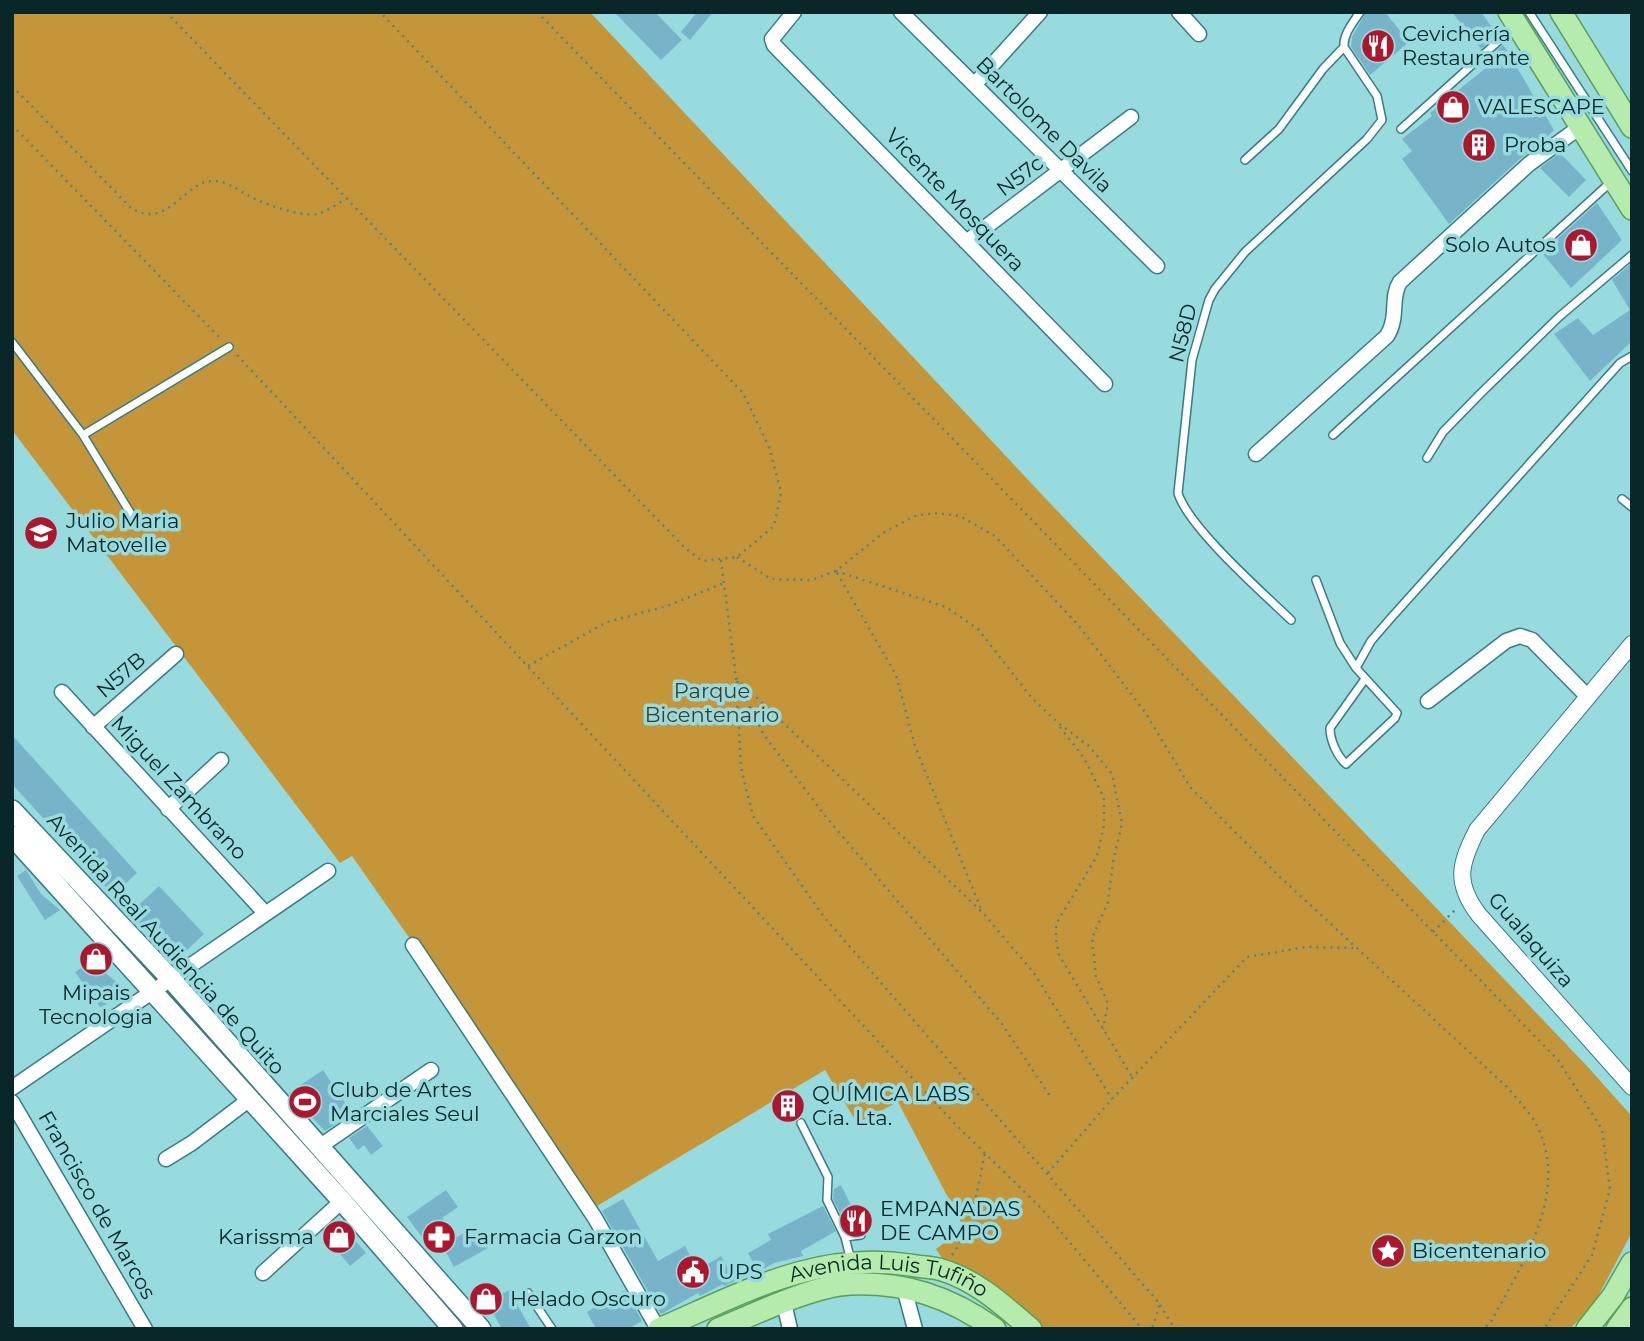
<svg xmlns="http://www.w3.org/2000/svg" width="1644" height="1341" viewBox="0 0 1644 1341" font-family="Montserrat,sans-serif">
<rect width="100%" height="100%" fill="#97dbdf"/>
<path fill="#c59639" d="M12,12H590L1047,500L1586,1065L1629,1113L1632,1117L1631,1234L1594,1304L1570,1329H1038L1000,1290L943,1260L936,1249L964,1228L898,1102L857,1123L825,1070L597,1206L352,856L340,863L12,430Z"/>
<path fill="#78b4c9" d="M614,12H655L682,40L661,60Z
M697,12H713L690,40L681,32Z
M1366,12H1385L1409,42L1370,75L1351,47L1352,37Z
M1452,12H1481L1497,34L1481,49Z
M1503,45L1518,65L1516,66L1554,130L1546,138L1547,139L1522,157L1449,224L1402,159L1412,151L1402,139L1432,116L1430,113L1492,63L1489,58Z
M1560,153L1586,180L1569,197L1540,168Z
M1597,203L1622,240L1571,288L1542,253Z
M1632,263V341L1590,381L1554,334L1578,318L1593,335L1630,310L1612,280Z
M12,735L137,873L113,895L12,784Z
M26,870L41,894L60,910L45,920L17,876Z
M159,886L204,934L187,950L177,954H168L130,913Z
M91,961L126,990L101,1008L75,972Z
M323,1070L352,1113L325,1131L289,1093Z
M793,1092L803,1110L782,1121L772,1103Z
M367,1126L383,1146L371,1155L364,1145L358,1150L349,1138Z
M841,1185L859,1221L847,1227L833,1199L834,1189Z
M446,1190L458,1207L442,1218L457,1237L476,1226L488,1248L454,1267L441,1243L438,1246L436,1243L430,1248L407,1217Z
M623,1199L658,1261L685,1246L698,1270L721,1256L735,1281L724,1286L723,1284L700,1296L698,1293L661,1314L602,1211Z
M823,1206L836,1231L801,1251L803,1256L774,1263L758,1272L748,1253L771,1240L768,1234Z
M338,1221L366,1253L350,1266L323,1234Z
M509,1290L531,1329H502L493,1313L487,1317L475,1301L492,1292L496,1298Z
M625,1290L642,1321L628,1329H596L587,1312Z"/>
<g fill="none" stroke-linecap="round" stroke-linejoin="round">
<g stroke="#387c80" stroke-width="10">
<path id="service" d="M1529,12L1632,171
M1401,129L1514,27
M1245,160L1279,129L1323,69L1344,47
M12,342L83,435L131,514
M83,435L229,347
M1333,435L1612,181
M1427,458L1443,432L1480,394L1560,316L1632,255
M1622,499L1632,507
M1316,580L1340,643L1356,668L1397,713L1395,718L1346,764C1337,756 1330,740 1330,728L1365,679
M1291,620C1262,592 1188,527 1178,493L1192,360L1209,300L1215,289L1245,252L1367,139L1382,120L1377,96L1344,47C1343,34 1353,23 1360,12
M1356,668L1371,641L1390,619L1620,363L1632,356
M801,1123L828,1177L827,1200L845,1237L851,1261
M845,1237L861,1235
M528,1293L552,1329"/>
</g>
<g stroke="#387c80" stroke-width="17">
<path id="minor" d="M794,12L772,39L774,45L1105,384
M901,12L1157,266
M1179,12L1199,34
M975,84L1040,12
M966,242L1131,117
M1256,454L1387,336C1399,317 1390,297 1400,282L1529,164L1580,127
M62,692L265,913
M1428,701L1506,641L1520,636L1532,640L1588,697
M93,727L176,654
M168,809L221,760
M413,945L595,1218L658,1329
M12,1088L328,871
M12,1102L145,1329
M319,1147L431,1070
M166,1159L192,1143L250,1099
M263,1273L342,1201
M904,1288L915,1329
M784,1303L790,1329"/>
</g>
<g stroke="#387c80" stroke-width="18">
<path id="tertiary" d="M1632,644L1477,830C1460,864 1454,882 1479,915L1632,1087"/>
</g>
<g stroke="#387c80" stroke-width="22">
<path id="secondary" d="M12,810L171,979L481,1329
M12,836L342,1201L453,1329"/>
</g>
<g stroke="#5a9e5c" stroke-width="24">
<g id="primary">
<path d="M1509,12L1632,209"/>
<path d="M1561,12L1632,127"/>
<path id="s1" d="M659,1329C743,1293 816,1251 910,1265C920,1267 932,1267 942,1270C976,1280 1004,1306 1031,1329"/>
<path d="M718,1329C755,1314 812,1286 850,1284C906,1282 950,1297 995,1329"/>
<path d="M1587,1329L1613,1296L1632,1263"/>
<path d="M1617,1329L1632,1308"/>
</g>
</g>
<path stroke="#538487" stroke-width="2.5" stroke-dasharray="2 5" stroke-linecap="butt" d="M166,12L685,548L702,561L737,557L774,526L781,492L769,447L743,393L380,12
M537,12L1558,1060L1602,1129L1610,1189L1592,1255L1544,1329
M12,86L130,207C167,233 186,178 215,181C228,182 239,190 249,196C263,204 302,217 317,214C326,212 337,204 346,199
M12,125L222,340
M237,355L958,1127L1042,1209L1142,1329
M737,557L771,579L811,580L836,571L883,533L915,516L935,513L960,516L995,536L1079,626L1145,712L1190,787L1280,877L1506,1086C1516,1098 1529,1111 1536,1124C1571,1191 1523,1262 1492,1320L1484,1329
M721,560L736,678L741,768L753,816L824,917L1160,1304L1152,1329
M836,571L946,607L978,629L1031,697L1057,722L1089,746L1112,774L1122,823L1113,862L1108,902L1092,938L1096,976L1108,1004L1103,1029
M837,573L896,675L915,746L981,909
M528,666L607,622L667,606L724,583
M736,678L983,913L1034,973L1112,1099
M737,681L764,735L826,817L1002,1024L1052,1099
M1060,727L1084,758L1104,798V825L1097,856L1056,924V939L1059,955L1132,1077
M1433,932L1457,908
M1048,1173L1112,1099L1247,957L1306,947L1355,948
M952,1255C974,1224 977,1189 985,1153
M1160,1305L1175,1329"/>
<use href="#service" stroke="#fff" stroke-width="7"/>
<use href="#minor" stroke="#fff" stroke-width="14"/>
<use href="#tertiary" stroke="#fff" stroke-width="16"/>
<use href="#secondary" stroke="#fff" stroke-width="19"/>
<use href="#primary" stroke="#b6ebae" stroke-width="21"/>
</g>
<defs>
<g id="restaurant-disc" transform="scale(1.75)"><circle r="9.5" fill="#ac172d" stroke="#97dbdf"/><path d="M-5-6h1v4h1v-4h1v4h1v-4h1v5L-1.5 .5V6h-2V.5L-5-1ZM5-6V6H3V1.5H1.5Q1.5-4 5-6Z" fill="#fff"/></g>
<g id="shop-disc" transform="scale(1.75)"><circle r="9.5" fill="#ac172d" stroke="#97dbdf"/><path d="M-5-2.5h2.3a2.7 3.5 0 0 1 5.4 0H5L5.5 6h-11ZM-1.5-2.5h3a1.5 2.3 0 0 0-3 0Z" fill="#fff"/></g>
<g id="building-disc" transform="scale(1.75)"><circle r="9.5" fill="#ac172d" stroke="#97dbdf"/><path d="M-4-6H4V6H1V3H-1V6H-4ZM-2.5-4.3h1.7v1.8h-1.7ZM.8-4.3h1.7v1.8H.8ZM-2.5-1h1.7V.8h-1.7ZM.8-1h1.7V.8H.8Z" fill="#fff"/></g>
<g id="school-disc" transform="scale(1.75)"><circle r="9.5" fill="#ac172d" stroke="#97dbdf"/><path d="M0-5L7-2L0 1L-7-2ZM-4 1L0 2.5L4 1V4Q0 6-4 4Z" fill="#fff"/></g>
<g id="stadium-disc" transform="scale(1.75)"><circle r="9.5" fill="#ac172d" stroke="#97dbdf"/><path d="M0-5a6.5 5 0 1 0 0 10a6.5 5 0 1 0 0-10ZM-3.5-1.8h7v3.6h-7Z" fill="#fff"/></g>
<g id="pharmacy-disc" transform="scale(1.75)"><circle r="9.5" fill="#ac172d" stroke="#97dbdf"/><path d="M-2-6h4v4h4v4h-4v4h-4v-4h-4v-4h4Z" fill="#fff"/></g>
<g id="sight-disc" transform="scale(1.75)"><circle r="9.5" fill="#ac172d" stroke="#97dbdf"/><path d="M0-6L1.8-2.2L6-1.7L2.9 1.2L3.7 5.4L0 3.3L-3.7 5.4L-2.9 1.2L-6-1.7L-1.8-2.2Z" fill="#fff"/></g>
<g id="civic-disc" transform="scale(1.75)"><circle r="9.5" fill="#ac172d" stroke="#97dbdf"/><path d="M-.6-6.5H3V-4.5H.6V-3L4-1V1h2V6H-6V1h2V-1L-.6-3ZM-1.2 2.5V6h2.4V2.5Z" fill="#fff"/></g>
</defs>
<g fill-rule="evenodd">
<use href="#restaurant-disc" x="1378" y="46"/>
<use href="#shop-disc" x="1453" y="107"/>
<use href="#building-disc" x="1479" y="145"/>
<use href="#shop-disc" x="1581" y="245"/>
<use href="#school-disc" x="41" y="533"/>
<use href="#shop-disc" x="96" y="959"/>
<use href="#stadium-disc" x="305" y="1102"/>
<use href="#building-disc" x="788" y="1106"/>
<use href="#restaurant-disc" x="856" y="1221"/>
<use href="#shop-disc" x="339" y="1237"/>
<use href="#pharmacy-disc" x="439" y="1237"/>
<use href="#sight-disc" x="1388" y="1251"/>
<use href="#civic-disc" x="693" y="1272"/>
<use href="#shop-disc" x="486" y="1299"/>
</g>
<g text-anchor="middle" stroke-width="7" stroke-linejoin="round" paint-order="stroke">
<g font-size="21" fill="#092628" stroke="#97dbdf" text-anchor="start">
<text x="1402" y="41">Cevichería<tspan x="1402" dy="24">Restaurante</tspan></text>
<text x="1478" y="114">VALESCAPE</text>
<text x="1504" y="152">Proba</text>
<text x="1556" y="252" text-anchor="end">Solo Autos</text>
<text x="66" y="528">Julio Maria<tspan x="66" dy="24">Matovelle</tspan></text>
<text x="96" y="1000" text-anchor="middle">Mipais<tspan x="96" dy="24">Tecnologia</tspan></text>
<text x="330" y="1097">Club de Artes<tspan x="330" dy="24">Marciales Seul</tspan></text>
<text x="812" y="1101">QUÍMICA LABS<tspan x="812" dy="24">Cía. Lta.</tspan></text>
<text x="880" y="1216">EMPANADAS<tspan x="880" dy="24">DE CAMPO</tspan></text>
<text x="314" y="1244" text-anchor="end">Karissma</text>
<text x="464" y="1244">Farmacia Garzon</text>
<text x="1412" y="1258">Bicentenario</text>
<text x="718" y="1279">UPS</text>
<text x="510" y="1306">Helado Oscuro</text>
</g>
<g font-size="21" fill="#092628" stroke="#97dbdf">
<text transform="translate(1044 125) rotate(45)" y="7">Bartolome Davila</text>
<text transform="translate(1020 176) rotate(-37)" y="7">N57c</text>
<text transform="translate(955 200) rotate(46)" y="7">Vicente Mosquera</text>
<text transform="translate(1183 333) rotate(-76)" y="7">N58D</text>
<text transform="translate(121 675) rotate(-41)" y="7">N57B</text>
<text transform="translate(179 788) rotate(47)" y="7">Miguel Zambrano</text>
<text transform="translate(1531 940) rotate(49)" y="7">Gualaquiza</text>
<text transform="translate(166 944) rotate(48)" y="7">Avenida Real Audiencia de Quito</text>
<text transform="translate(97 1205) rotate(60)" y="7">Francisco de Marcos</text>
<text dy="7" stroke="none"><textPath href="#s1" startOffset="243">Avenida Luis Tufiño</textPath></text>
</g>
<g font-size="21" fill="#473a24" stroke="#97dbdf">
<text x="712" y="698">Parque<tspan x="712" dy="24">Bicentenario</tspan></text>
</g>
</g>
<rect width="1644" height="1341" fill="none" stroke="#092628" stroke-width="28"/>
</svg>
